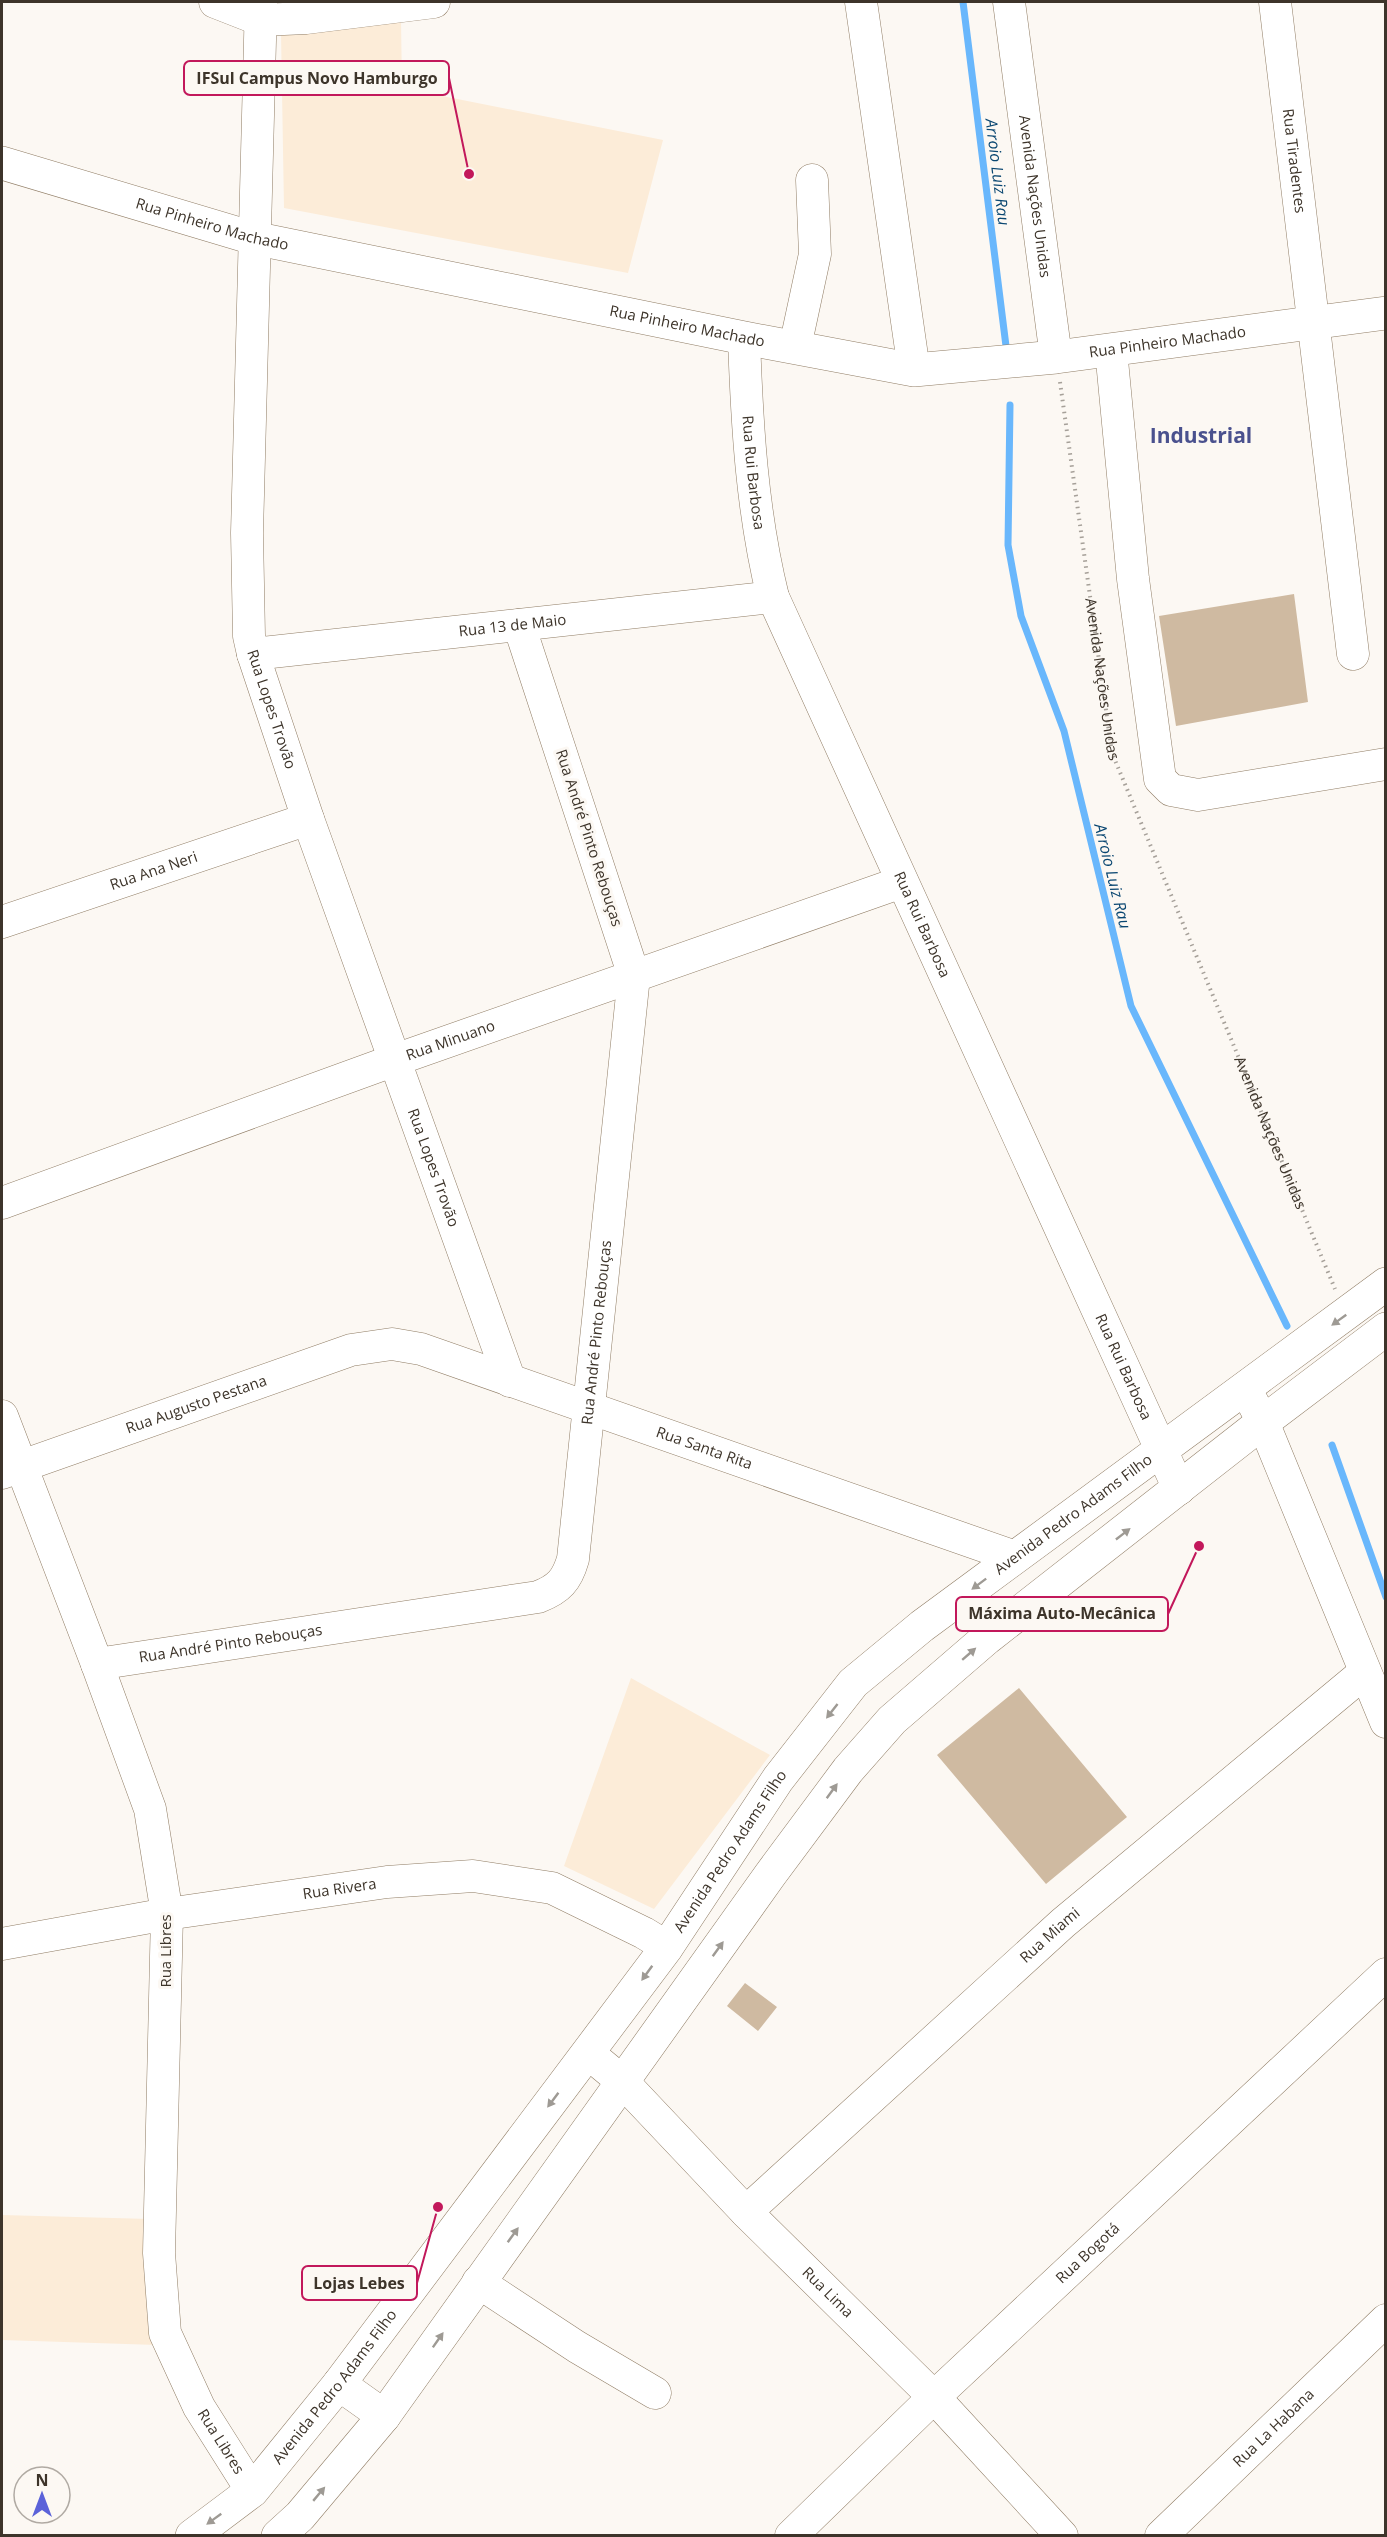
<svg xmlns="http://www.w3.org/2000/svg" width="1387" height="2537" viewBox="0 0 1387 2537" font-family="'Open Sans',sans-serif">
<rect width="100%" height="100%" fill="#fcf8f3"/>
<path fill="#fcecd8" d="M401,20L402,88L663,140L628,273L284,208L281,33Z
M631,1678L770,1755L654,1909L564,1866Z
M2,2215L150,2219L157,2345L2,2340Z"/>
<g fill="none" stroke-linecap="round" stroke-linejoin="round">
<path stroke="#69b7fc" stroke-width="7" d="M963,2L1006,346
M1010,405L1008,545L1021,616L1064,731L1131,1006L1287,1326
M1332,1445L1386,1597"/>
</g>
<path fill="#cfbaa1" d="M1294,594L1308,702L1176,726L1159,616Z
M1019,1688L1127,1817L1046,1884L937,1755Z
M745,1983L777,2007L758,2031L727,2006Z"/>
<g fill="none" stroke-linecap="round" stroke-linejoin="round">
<g stroke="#907d65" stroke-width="33">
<g id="minor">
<path d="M215,2L261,20L306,18L434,2"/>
<path id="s2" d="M261,2L247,533L249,636L253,654L308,819L510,1381"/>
<path d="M861,2L914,370"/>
<path id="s3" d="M1009,2L1056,357"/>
<path id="s4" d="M1275,2L1353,654"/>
<path id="s5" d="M744,338C747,426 752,512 773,597L1179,1489"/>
<path d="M795,347L815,254L812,180"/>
<path d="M1111,350L1133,579L1160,779L1171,790L1198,795L1386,764"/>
<path id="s6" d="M253,654L773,597"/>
<path id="s7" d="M2,922L308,819"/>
<path id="s8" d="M2,1203L395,1060L902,882"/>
<path d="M1245,1388L1263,1422L1386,1722"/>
<path id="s9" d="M2,1416L97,1664L150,1809L167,1914L159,2253L165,2333L199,2407L252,2491"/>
<path id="s10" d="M2,1473L351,1350L392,1344L421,1349L1015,1557"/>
<path id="s11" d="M97,1664L538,1597C559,1589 567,1580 573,1559L634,976L519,625"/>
<path id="s12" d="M2,1944L167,1914L387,1882L473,1876L552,1888L644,1933L667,1947"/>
<path id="s13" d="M588,2053L623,2082L746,2212L934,2397L1062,2536"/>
<path id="s14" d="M746,2212L1063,1923L1365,1672"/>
<path d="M478,2282L577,2347L655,2393"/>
<path id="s15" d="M791,2536L934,2397L1386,1974"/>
<path id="s16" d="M1161,2536L1386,2320"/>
</g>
</g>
<g stroke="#907d65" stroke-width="34">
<g id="major">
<path id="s17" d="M2,163L253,238L744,338L914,370L1056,357L1386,313"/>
<path d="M339,2384L384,2416"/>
<path id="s18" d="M192,2536L252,2491L339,2384L667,1947L778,1779L853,1683L922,1626L1386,1284"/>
<path d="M278,2536L300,2516L384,2416L770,1875L848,1770L892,1720L987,1638L1263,1422L1386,1329"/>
</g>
</g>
<path stroke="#a6a099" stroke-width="4" stroke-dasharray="1.5 4.5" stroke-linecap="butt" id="s1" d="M1060,382L1112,753L1335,1289"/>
<use href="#minor" stroke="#fff" stroke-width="32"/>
<use href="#major" stroke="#fff" stroke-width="33"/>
</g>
<defs><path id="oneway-solid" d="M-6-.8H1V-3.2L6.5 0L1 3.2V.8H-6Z" transform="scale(1.5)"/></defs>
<g fill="#9e9a94">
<use href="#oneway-solid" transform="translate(1339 1320) rotate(144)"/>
<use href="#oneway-solid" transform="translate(1123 1534) rotate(-38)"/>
<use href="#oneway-solid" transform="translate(979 1584) rotate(143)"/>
<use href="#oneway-solid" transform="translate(969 1654) rotate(-41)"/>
<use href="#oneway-solid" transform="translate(832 1711) rotate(128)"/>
<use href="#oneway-solid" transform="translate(832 1791) rotate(-54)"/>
<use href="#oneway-solid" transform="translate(718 1949) rotate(-54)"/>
<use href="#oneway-solid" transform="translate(647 1973) rotate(126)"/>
<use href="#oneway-solid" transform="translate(553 2100) rotate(127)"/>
<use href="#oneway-solid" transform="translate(513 2235) rotate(-54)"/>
<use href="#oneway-solid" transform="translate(438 2340) rotate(-55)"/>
<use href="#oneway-solid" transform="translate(319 2494) rotate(-50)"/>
<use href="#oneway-solid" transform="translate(214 2519) rotate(144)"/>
</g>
<g text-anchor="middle" stroke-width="6" stroke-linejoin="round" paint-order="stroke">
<g font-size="15" fill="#3d342a" stroke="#fcf8f3">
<text dy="5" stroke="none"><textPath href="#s4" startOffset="160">Rua Tiradentes</textPath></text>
<text dy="5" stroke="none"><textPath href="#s3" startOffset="196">Avenida Nações Unidas</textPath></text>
<text dy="5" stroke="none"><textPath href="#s17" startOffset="219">Rua Pinheiro Machado</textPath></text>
<text dy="5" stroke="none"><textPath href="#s17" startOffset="705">Rua Pinheiro Machado</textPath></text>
<text dy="5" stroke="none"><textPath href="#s17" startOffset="1191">Rua Pinheiro Machado</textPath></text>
<text dy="5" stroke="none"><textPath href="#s5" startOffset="135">Rua Rui Barbosa</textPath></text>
<text dy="5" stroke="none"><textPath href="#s6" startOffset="261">Rua 13 de Maio</textPath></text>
<text dy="5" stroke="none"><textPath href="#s1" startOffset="300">Avenida Nações Unidas</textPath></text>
<text dy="5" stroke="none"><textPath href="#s2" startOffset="711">Rua Lopes Trovão</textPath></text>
<text transform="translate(589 838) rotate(72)" y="5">Rua André Pinto Rebouças</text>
<text dy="5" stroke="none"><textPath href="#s7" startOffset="160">Rua Ana Neri</textPath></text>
<text dy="5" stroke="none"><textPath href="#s5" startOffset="621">Rua Rui Barbosa</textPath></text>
<text dy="5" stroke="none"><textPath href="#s8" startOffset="477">Rua Minuano</textPath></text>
<text dy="5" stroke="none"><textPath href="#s1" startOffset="786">Avenida Nações Unidas</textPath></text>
<text dy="5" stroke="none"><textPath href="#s2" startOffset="1197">Rua Lopes Trovão</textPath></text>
<text dy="5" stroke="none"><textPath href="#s11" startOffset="728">Rua André Pinto Rebouças</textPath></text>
<text dy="5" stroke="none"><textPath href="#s5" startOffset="1107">Rua Rui Barbosa</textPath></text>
<text dy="5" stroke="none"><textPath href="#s10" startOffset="206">Rua Augusto Pestana</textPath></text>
<text dy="5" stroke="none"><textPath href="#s10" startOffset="741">Rua Santa Rita</textPath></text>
<text dy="5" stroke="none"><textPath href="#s18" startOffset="1360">Avenida Pedro Adams Filho</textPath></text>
<text dy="5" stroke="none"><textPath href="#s11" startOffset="135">Rua André Pinto Rebouças</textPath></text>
<text dy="5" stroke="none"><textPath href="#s18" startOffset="874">Avenida Pedro Adams Filho</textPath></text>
<text dy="5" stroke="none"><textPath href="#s12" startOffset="342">Rua Rivera</textPath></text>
<text dy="5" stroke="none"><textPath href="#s14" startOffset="411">Rua Miami</textPath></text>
<text transform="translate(166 1951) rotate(-90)" y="5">Rua Libres</text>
<text dy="5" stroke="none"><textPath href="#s15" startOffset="410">Rua Bogotá</textPath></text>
<text dy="5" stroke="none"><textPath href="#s13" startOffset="339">Rua Lima</textPath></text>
<text dy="5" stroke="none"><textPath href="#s18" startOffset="208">Avenida Pedro Adams Filho</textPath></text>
<text dy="5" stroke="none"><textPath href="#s16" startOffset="156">Rua La Habana</textPath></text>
<text dy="5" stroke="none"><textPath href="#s9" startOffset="1068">Rua Libres</textPath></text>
</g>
<g font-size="16" font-style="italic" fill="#094671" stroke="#fcf8f3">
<text transform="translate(998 172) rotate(83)" y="6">Arroio Luiz Rau</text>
<text transform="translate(1113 876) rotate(76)" y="6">Arroio Luiz Rau</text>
</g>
<g font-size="21" font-weight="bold" fill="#4a518e" stroke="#fcf8f3">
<text x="1201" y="443">Industrial</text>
</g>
</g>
<path fill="none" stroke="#c2185b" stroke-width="2" d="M469 174L449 78M1199 1546L1168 1614M438 2207L417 2283"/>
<g fill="#c2185b" stroke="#fcf8f3" stroke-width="2">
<circle cx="469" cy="174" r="6"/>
<circle cx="1199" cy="1546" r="6"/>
<circle cx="438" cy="2207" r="6"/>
</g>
<g fill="#fcf8f3" stroke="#c2185b" stroke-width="2">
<rect x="184" y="61" width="265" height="34" rx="6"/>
<rect x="956" y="1597" width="212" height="34" rx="6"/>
<rect x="302" y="2266" width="115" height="34" rx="6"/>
</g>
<g font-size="16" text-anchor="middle" font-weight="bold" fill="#3d342a">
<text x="317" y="84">IFSul Campus Novo Hamburgo</text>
<text x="1062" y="1619">Máxima Auto-Mecânica</text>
<text x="359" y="2289">Lojas Lebes</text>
</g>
<rect width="1387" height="2537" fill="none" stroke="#3d342a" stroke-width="6"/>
<g transform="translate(42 2495)"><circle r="28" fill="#fcf8f3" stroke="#b0aaa3" stroke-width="1.5"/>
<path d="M0-4.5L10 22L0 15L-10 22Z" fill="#5b62d9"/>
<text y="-9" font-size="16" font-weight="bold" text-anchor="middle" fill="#3d342a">N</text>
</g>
</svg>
